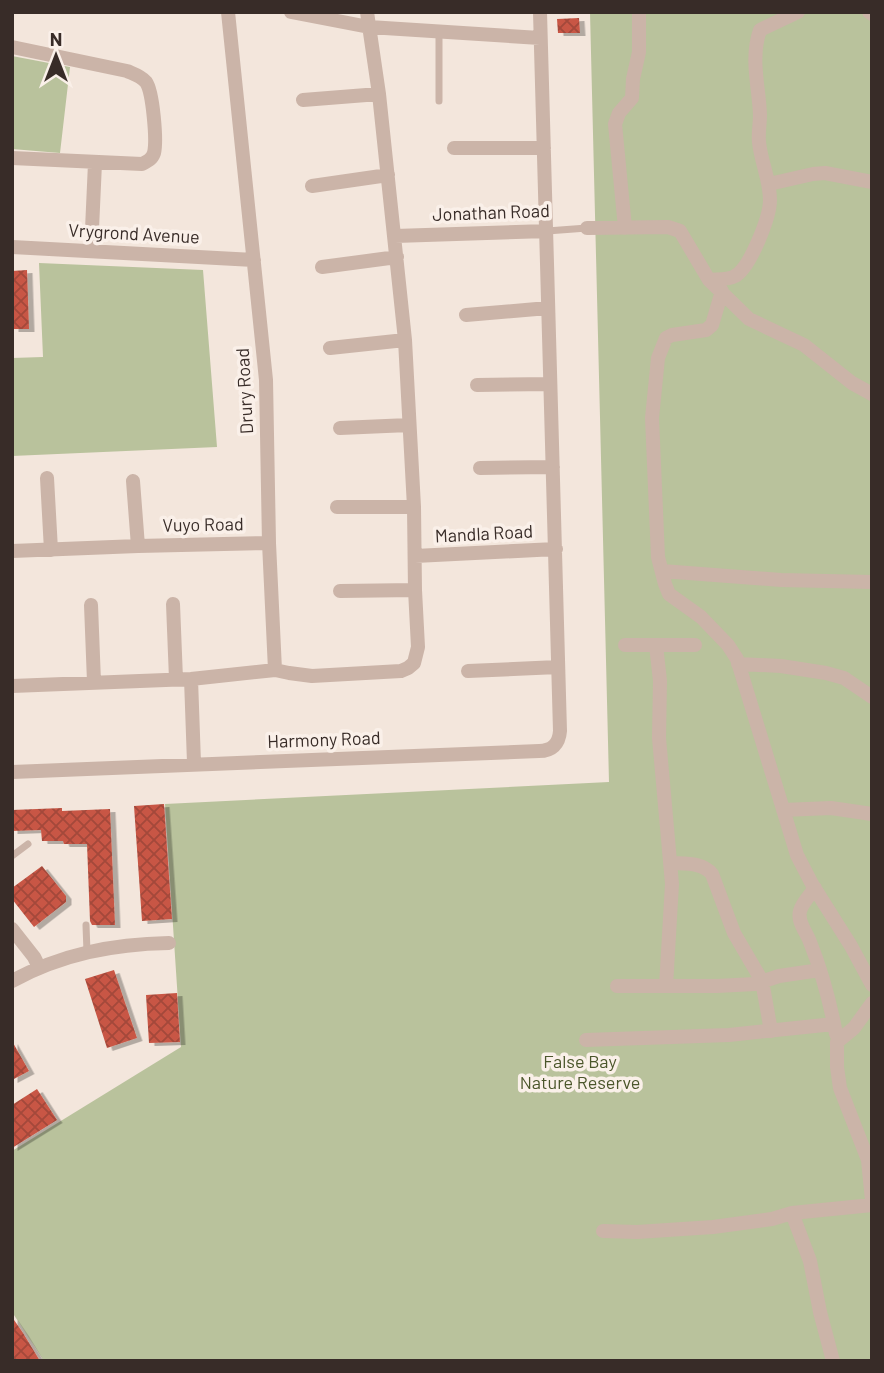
<svg xmlns="http://www.w3.org/2000/svg" width="884" height="1373" viewBox="0 0 884 1373" font-family="Barlow,sans-serif">
<defs>
<pattern id="building-cross-hatch" width="8" height="8" patternUnits="userSpaceOnUse" patternTransform="scale(1.75)"><rect width="8" height="8" fill="#c85745"/><path d="M0 0l8 8M0 8l8-8" fill="none" stroke="#a3483a"/></pattern>
<filter id="shadow"><feDropShadow dx="5.5" dy="3" stdDeviation="0" flood-color="#0004"/></filter>
</defs>
<rect width="100%" height="100%" fill="#f3e6dc"/>
<path fill="#b9c29c" d="M590,12H872V1361H44L12,1312V1151L181,1047L165,804L609,782Z
M12,56L70,67L60,153L12,149Z
M39,263L203,270L217,447L12,456V358L43,357Z"/>
<path fill="url(#building-cross-hatch)" filter="url(#shadow)" d="M579,18L580,33H558L557,19Z
M27,270L29,329H13L12,271Z
M164,804L172,919L142,921L134,806Z
M62,808V811L110,809L115,925H92L90,921L87,844H64L63,841H42L41,830L12,831V810Z
M42,866L66,896V902L34,927L12,899V888Z
M114,970L137,1038L107,1048L85,979Z
M177,993L180,1042L149,1043L146,995Z
M12,1041L29,1071L12,1080Z
M37,1089L57,1120L12,1148V1105Z
M12,1317L23,1333L40,1361H12Z"/>
<g fill="none" stroke-linecap="round" stroke-linejoin="round">
<path stroke="#cbb4a8" stroke-width="7" d="M439,101V32
M547,231L587,228
M12,856L28,844
M86,925L87,952"/>
<path stroke="#cbb4a8" stroke-width="14" d="M228,12L266,380L269,543L275,670
M291,12L369,27L540,38
M869,12L872,14
M12,47L127,71C134,74 141,76 146,82C153,92 157,141 154,153C152,159 148,161 142,164L12,158
M303,100L379,94
M454,148H544
M769,184L813,174L825,173L872,182
M312,186L388,175
M587,228L668,227L680,231L709,280L749,319L804,345L852,383L872,394
M625,228L615,124L619,113L632,98L633,79L639,52V12
M395,236L547,231
M12,247L254,260
M91,251L95,163
M322,267L397,257
M709,280C718,279 728,280 735,276C750,268 770,217 770,200C770,180 761,162 759,142C758,133 760,124 760,115C759,86 750,59 760,30L798,12
M722,291L712,325L706,330L672,335L666,338L658,358L652,418L658,557L665,584L669,594L701,617L728,645L737,659L797,855L812,884L851,946L872,985
M466,315L548,308
M330,348L405,340
M477,385L550,384
M340,428L409,425
M480,468L553,467
M47,478L51,550
M133,481L138,546
M337,507H414
M12,551L138,546L269,543
M415,556L556,549
M662,571L781,580L872,582
M340,591L415,590
M173,604L176,679
M91,605L94,682
M625,645H695
M656,645L660,681L659,738L672,884L666,986
M738,664L781,666L826,673L844,678L872,697
M468,671L558,667
M191,679L194,763
M12,686L191,679L275,670L289,673L312,676L401,671L408,668L414,663L418,647L415,590L414,507L405,340L379,94L367,12
M12,772L539,751C552,751 559,744 560,731L540,12
M783,810L831,808L872,814
M671,863C685,864 702,862 712,874L734,933L762,981L771,1031
M815,888C810,895 802,903 800,911C797,922 807,933 810,942C822,972 830,1002 836,1034
M12,929L34,957L39,967
M12,981C62,954 113,944 169,943
M617,986H717L755,984L779,976L820,970
M872,1003L854,1028L837,1042V1067L840,1088L868,1160L872,1200
M586,1040L729,1035L834,1024
M792,1213L810,1261L820,1312L833,1361
M603,1231L637,1232L713,1227L772,1219L792,1213L872,1205"/>
</g>
<g text-anchor="middle" stroke-width="7" stroke-linejoin="round" paint-order="stroke">
<g font-size="18" fill="#382c28" stroke="#faf0e9">
<text transform="translate(491 213) rotate(-2)" y="6">Jonathan Road</text>
<text transform="translate(134 234) rotate(3)" y="6">Vrygrond Avenue</text>
<text transform="translate(245 391) rotate(-93)" y="6">Drury Road</text>
<text transform="translate(203 525) rotate(-1)" y="6">Vuyo Road</text>
<text transform="translate(484 534) rotate(-3)" y="6">Mandla Road</text>
<text transform="translate(324 740) rotate(-2)" y="6">Harmony Road</text>
</g>
<g font-size="18" fill="#4b562b" stroke="#faf0e9">
<text x="580" y="1068">False Bay<tspan x="580" dy="21">Nature Reserve</tspan></text>
</g>
</g>
<rect width="884" height="1373" fill="none" stroke="#382c28" stroke-width="28"/>
<g transform="translate(56 56)" stroke="#faf0e9" stroke-width="5" paint-order="stroke">
<path d="M0-5L12 26L0 18L-12 26Z" fill="#382c28"/>
<text y="-10" font-size="19" font-weight="bold" text-anchor="middle" fill="#382c28">N</text>
</g>
</svg>
